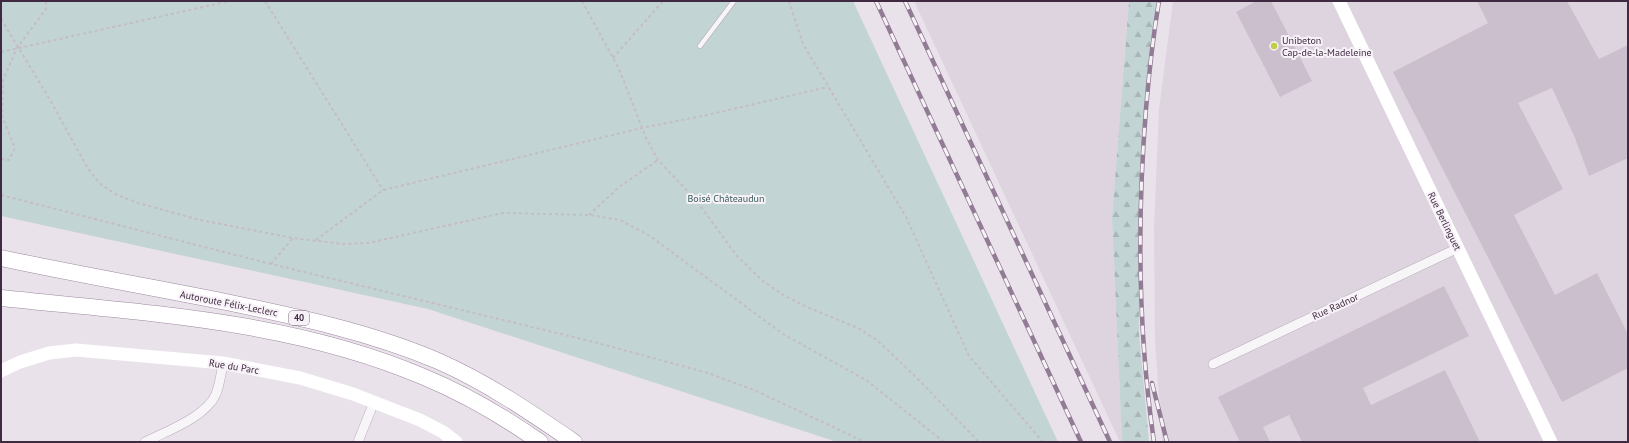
<svg xmlns="http://www.w3.org/2000/svg" width="1629" height="443" viewBox="0 0 1629 443" font-family="'PT Sans',sans-serif">
<defs>
<pattern id="forest-firs" width="22" height="20" patternUnits="userSpaceOnUse"><rect width="22" height="20" fill="#c3d4d4"/><path d="M5 1l3.5 6h-7zM16 11l3.5 6h-7z" fill="#a9b6b7"/></pattern>
</defs>
<rect width="100%" height="100%" fill="#e9e2ea"/>
<path fill="#ded4df" d="M914,1H1129L1112,217L1122,442H1120Z
M1173,1H1628V440L1624,442H1162L1155,340L1154,229L1159,109Z"/>
<path fill="#c3d4d4" d="M1,1H853L1058,442H837L428,309L1,216Z"/>
<path fill="url(#forest-firs)" d="M1129,1H1158L1143,121L1139,333L1149,442H1122L1112,217Z"/>
<path fill="#ccbfcd" d="M1256,1H1271L1312,81L1280,97L1236,12Z
M1477,1H1567L1599,59L1628,45V158L1589,176L1575,138L1552,88L1518,103L1563,189L1514,215L1555,295L1597,273L1628,334V368L1562,402L1393,72L1488,23Z
M1444,286L1469,336L1363,388L1371,405L1445,370L1480,442H1302L1289,415L1263,427L1270,442H1240L1218,397Z"/>
<g fill="none" stroke-linecap="round" stroke-linejoin="round">
<g stroke="#b6abb8" stroke-width="5.5">
<path id="lane" d="M700,46L734,1"/>
</g>
<g stroke="#b6abb8" stroke-width="10">
<path id="street" d="M1213,364L1458,248
M145,442C167,431 206,417 216,394C220,384 221,373 223,363
M358,442L374,402"/>
</g>
<g stroke="#9e89a1" stroke-width="17">
<path id="highway" d="M1,258C76,274 151,287 226,302C298,317 370,332 438,361C486,382 530,412 574,442
M1,298C143,313 291,320 424,377C465,394 504,417 540,442"/>
</g>
<path stroke="#c4bcc6" stroke-width="2" stroke-dasharray="3 3" stroke-linecap="butt" d="M265,1L383,190
M582,1L619,69L646,138L658,160L696,200L737,256L764,282L785,296L807,307L860,329L878,341L913,374L979,442
M789,1L803,44L906,217L969,356L1043,442
M1,19L49,98L87,167L99,183L117,195L138,203L200,220L293,238L343,244L368,243L503,213L589,215L620,220L650,236L783,334L866,380L944,442
M1,52L230,1
M613,58L663,1
M1,159L9,160L15,148L2,116L3,80L17,48L46,9V1
M1,195L271,264L594,342L708,373L754,390L865,442
M589,215L619,187L658,160
M316,240L383,190L642,128L707,115L828,87
M271,264L293,238"/>
<use href="#lane" stroke="#f8f5f9" stroke-width="4.5"/>
<use href="#street" stroke="#f8f5f9" stroke-width="9"/>
<path stroke="#fff" stroke-width="13" d="M1339,1L1551,442
M1,371L20,362L49,353L76,350L223,363L300,378L353,394L420,420L443,432L456,442"/>
<use href="#highway" stroke="#fff" stroke-width="16"/>
<g stroke="#927b94" stroke-width="4.5">
<path id="rail" d="M876,1L1081,442
M905,1L1110,442
M1152,383L1167,442
M1154,442C1138,332 1137,220 1146,109C1149,73 1153,37 1159,1"/>
</g>
<use href="#rail" stroke="#f7f2f8" stroke-width="3" stroke-dasharray="9" stroke-linecap="butt"/>
</g>
<circle fill="#becf47" stroke="#f7f2f8" stroke-width="1.5" cx="1274" cy="46" r="4"/>
<g text-anchor="middle" stroke-width="4" stroke-linejoin="round" paint-order="stroke">
<rect fill="#f7f2f8" stroke="#776679" stroke-width="1" x="289" y="311" width="20" height="14" rx="3"/>
<g font-size="9" font-weight="bold" fill="#402a42">
<text x="299" y="321">40</text>
</g>
<g font-size="10" fill="#402a42" stroke="#f7f2f8" text-anchor="start">
<text x="1282" y="44">Unibeton<tspan x="1282" dy="12">Cap-de-la-Madeleine</tspan></text>
</g>
<g font-size="10" fill="#375b5e" stroke="#f7f2f8">
<text x="726" y="202">Boisé Châteaudun</text>
</g>
<g font-size="10" fill="#402a42" stroke="#f7f2f8">
<text transform="translate(1445 221) rotate(64)" y="4">Rue Berlinguet</text>
<text transform="translate(229 303) rotate(11)" y="4">Autoroute Félix-Leclerc</text>
<text transform="translate(1335 306) rotate(-25)" y="4">Rue Radnor</text>
<text transform="translate(234 366) rotate(9)" y="4">Rue du Parc</text>
</g>
</g>
<rect width="1629" height="443" fill="none" stroke="#402a42" stroke-width="4"/>
</svg>
